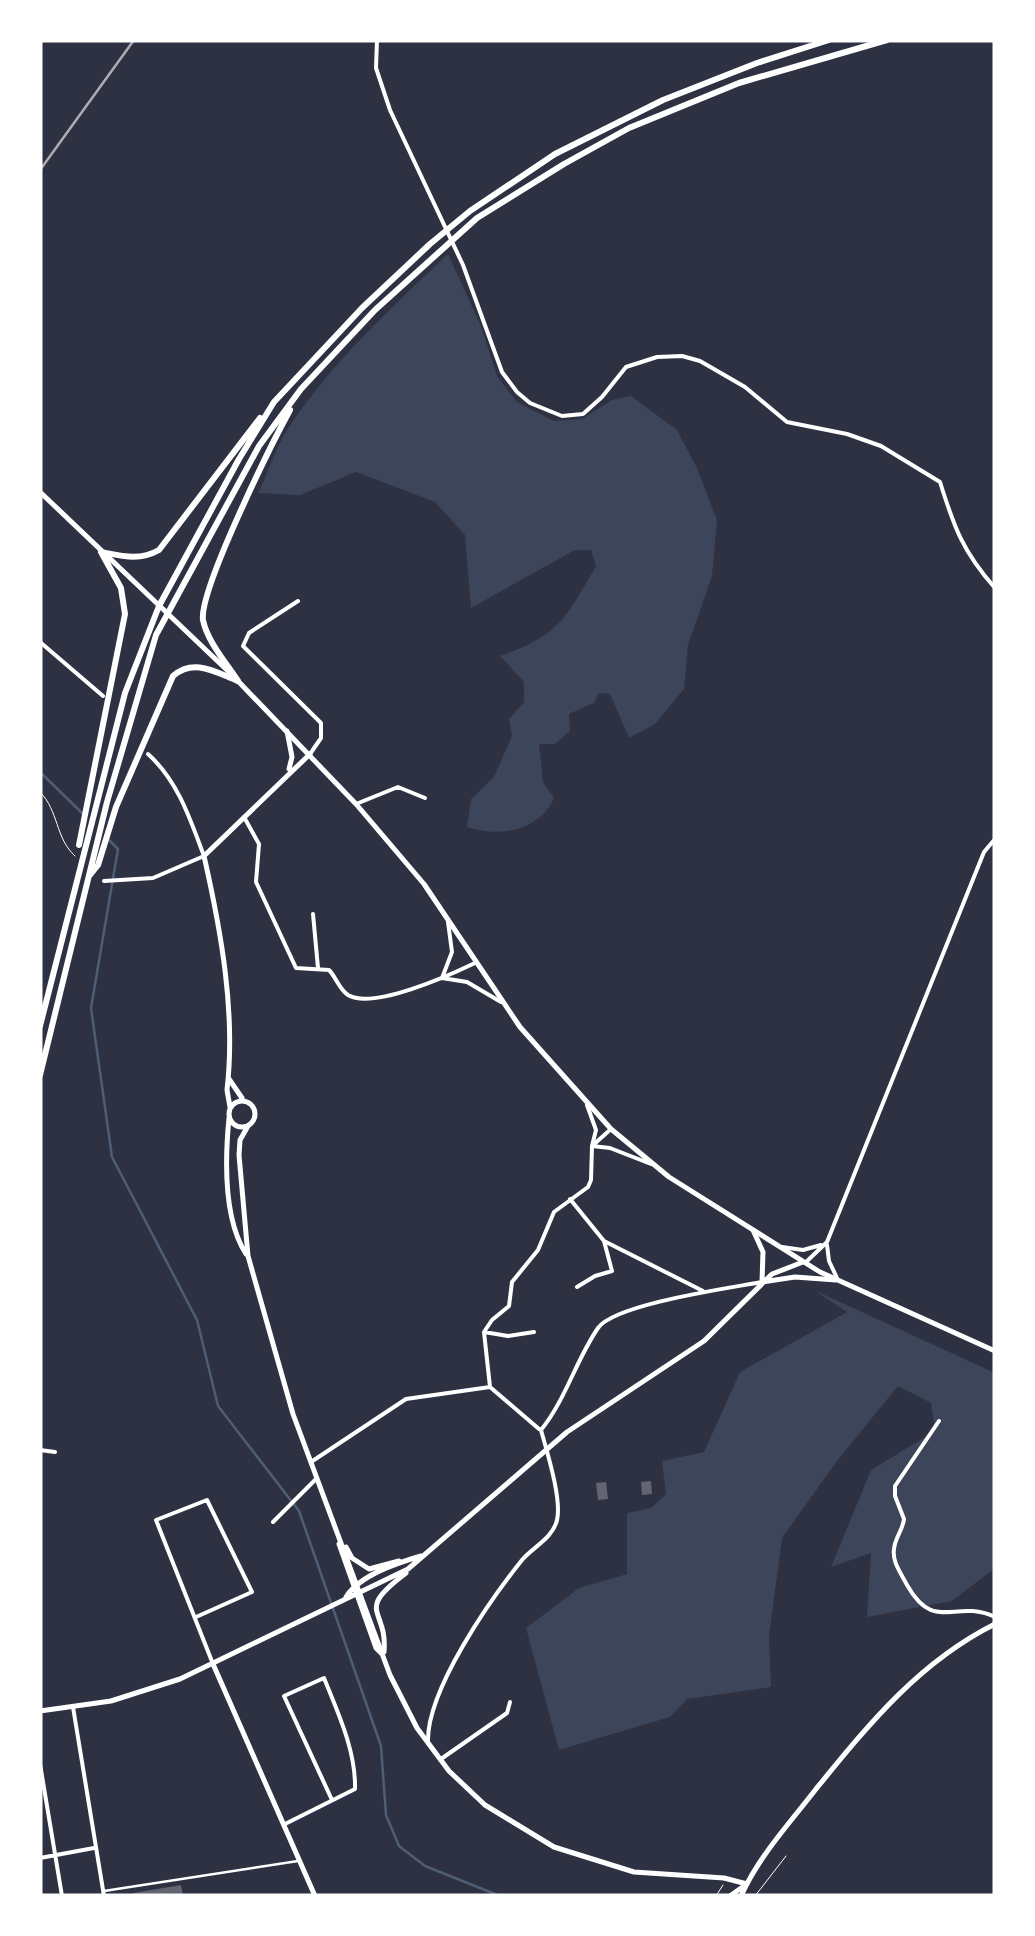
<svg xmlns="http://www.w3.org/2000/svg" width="1035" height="1936" viewBox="0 0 1035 1936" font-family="Arial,sans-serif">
<rect width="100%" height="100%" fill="#2d3142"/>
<path fill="#3c4559" d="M448,254L481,326L497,376L517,402L554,421L582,419L612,400L631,396L677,430L697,468L717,520L712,576L688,645L684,689L655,724L629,738L610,694L599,693L594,703L569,714L570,731L555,744H539L543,782L554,798C540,831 498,838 467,827L471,799L494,777L512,736L509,719L524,702V682L500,656C561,634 564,620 596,566L591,550H575L471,608L465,535L435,502L356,472L300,495L258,493C268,473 275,449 287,430C330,364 391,308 448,254Z
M814,1290L995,1373V1568L952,1601L867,1617L871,1553L831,1567L871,1470L935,1431L931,1403L898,1386L837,1461L782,1538L769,1636L771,1687L687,1699L670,1717L559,1750L526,1628L579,1588L627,1574V1513L651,1508L666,1494L662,1461L704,1452L740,1372L847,1312Z"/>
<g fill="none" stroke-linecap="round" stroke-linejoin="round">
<path stroke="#4f5d75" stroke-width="2.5" d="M40,772L82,813
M109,840L118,849L91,1008L112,1157L197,1320L218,1406L299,1511L381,1746L386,1815L399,1846L425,1866L500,1896"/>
</g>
<path fill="#626471" d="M651,1481L652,1494L642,1495L641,1482Z
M606,1482L608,1499L598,1500L596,1483Z
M181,1885L183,1896H134L133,1893Z"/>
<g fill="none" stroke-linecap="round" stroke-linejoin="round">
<path stroke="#fff" stroke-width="1" d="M40,792C59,811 55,838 75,856
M716,1896L723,1885
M755,1896L786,1856"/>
<path stroke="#fff" stroke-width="2.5" d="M104,1891L298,1861"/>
<path stroke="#fff" stroke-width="4" d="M377,40L376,68L390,110L463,265L502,372L517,392L530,403L562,416L583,414L602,397L626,367L657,357L682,356L700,361L745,387L787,422L847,434L881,446L940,482C954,527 963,552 995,588
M298,601L249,633L243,646L321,723V738L310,754
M40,642L103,696
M356,804L398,787L425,798
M244,817L259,844L256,882L296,968L329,970C336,977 339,989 348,995C373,1010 450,975 475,963
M104,881L153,878L204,856C190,819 178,781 148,754
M313,914L318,968
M448,922L452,952L442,978L467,982L501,1002
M587,1105L596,1130L592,1146L610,1148L651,1164
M570,1199L604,1241L703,1291
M827,1245L829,1261L837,1278
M782,1247L803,1250L821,1245
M806,1262L827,1242L984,852L995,839
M577,1287L595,1276L612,1271L604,1241
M484,1332L508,1336L534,1332
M490,1387L539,1429
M939,1421L895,1486V1496L904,1519C903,1530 895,1537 894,1549C892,1562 901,1573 907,1585C935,1634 954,1598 995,1617
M40,1450L55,1452
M311,1462L406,1399L490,1387L484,1332L492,1320L509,1306L512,1282L538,1250L554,1212L588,1187L591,1180L592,1146L611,1129
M273,1522L316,1479
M196,1617L252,1592L207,1500L156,1520L213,1664
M73,1707L104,1896
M428,1741C427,1690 490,1600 522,1560C533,1547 553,1538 557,1520C562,1499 547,1452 541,1430C566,1399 576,1360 598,1328C615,1304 730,1288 762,1282
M441,1759L507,1713L510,1702
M40,1764L62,1896
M285,1824L355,1789C356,1751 338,1713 324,1678L284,1696L332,1800
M40,1858L94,1848"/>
<path stroke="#fff" stroke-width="5" d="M287,731L292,757L289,769
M229,1079L242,1098
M229 1114a13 13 0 1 1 26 0a13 13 0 1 1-26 0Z
M230,1107L227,1090C236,1013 221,931 204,856L310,754
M229,1118C225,1159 223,1218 246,1254
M248,1126L240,1140L239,1155L248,1256L293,1414L390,1675L417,1728L449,1771L485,1805L554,1847L634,1872L724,1878L747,1884
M753,1230L763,1252L762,1282L795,1277L836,1280
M339,1544L376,1648L382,1654
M346,1547L352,1558L369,1569L399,1561
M346,1597C360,1575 397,1563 421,1556
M384,1652C388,1607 353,1613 406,1573
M213,1664L315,1896
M40,1711L111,1701L180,1679L408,1569L567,1432L704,1341L772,1274L803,1262
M730,1896L744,1886
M741,1896C759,1856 789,1824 816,1789C869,1724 919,1662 995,1624"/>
<path stroke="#fff" stroke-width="5" d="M40,492L229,672
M237,680L356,804L424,884L520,1027L611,1129L669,1177L820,1272L995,1351"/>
<path stroke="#fff" stroke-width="6" d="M101,552C122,556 140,561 159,550L260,418
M238,681C227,664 207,641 203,620C199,590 272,443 290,410
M79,845L125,614L121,588L101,552
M90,875L98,865L116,807L173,676C194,658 215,672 238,681
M40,1026L125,693L159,606L239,459L274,402L362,308L430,244L470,211L555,154L663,100L757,63L829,40
M40,1075L107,802L156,635L259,446L301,389L375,310L477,218L564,164L629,128L739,83L887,40"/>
<path stroke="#abadb3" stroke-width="2.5" d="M40,170L134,40"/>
</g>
<rect width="1035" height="1936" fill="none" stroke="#ffffff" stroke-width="85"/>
</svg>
